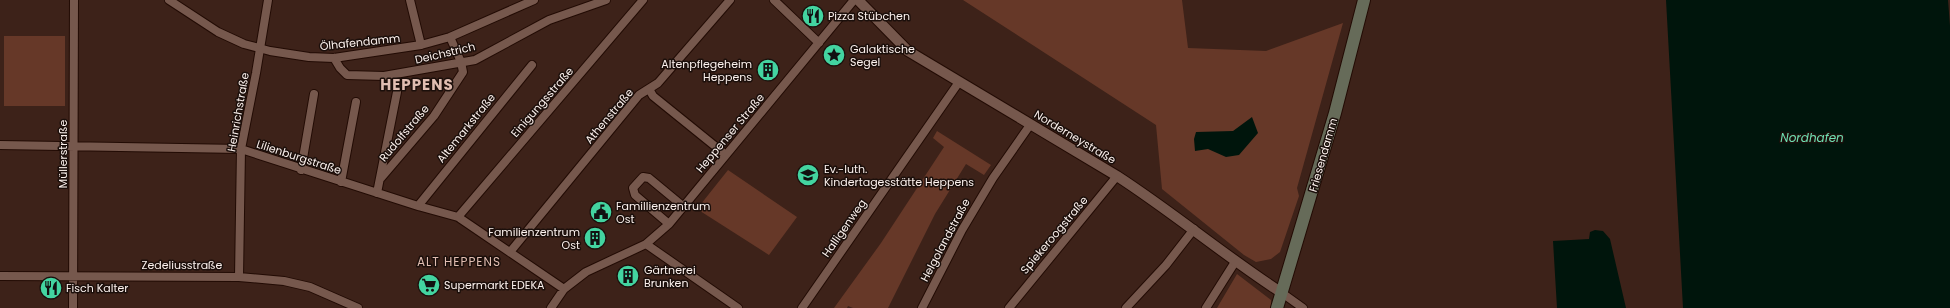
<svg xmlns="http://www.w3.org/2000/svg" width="1950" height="308" viewBox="0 0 1950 308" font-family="Poppins,sans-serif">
<rect width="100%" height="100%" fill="#3d2219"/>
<path fill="#663828" d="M963,0H1182L1188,48L1266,51L1343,23L1297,188L1299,196L1280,252L1271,259L1256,262L1244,255L1162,189L1156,125Z
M4,36H65V106H4Z
M937,131L991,165L984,175L966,164L935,214L888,308H853L848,306L847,308H834L881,243L944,147L933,138Z
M728,170L797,217L769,255L697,209Z
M1237,274L1271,300V308H1217Z"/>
<path fill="#00150c" d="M1666,0H1948L1950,26V308H1683Z
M1252,117L1258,133L1239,155L1226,157L1208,149L1195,151L1194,139L1196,132L1233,131Z
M1595,230L1603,231L1610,239L1626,308H1557L1553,241L1589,239L1590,232Z"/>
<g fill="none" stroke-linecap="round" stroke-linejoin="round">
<g stroke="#220b04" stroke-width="10">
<path id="minor" d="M169,0L218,32L244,44L270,51L309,57L334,58L421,45L450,37L534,0
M410,0L421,45
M774,0L819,43
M334,58L340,68L347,75L384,76L475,60L549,20L606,0
M649,89L653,96L726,155
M0,145L241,149L418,206L458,217L564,289
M301,170L314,94
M381,178L434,116L463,72L461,62L450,37
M341,182L356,102
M377,193L397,92
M418,206L532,65
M458,217L643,0
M669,224L635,195L633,188L643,177L649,178L684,207
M646,244L738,308
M510,252L639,95L658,83L730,0
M0,276L239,277L284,281L310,287L358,308
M239,277L241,149L256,73L268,0
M1282,293L1303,308
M73,308L74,0
M551,308L564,289L586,272L646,244L669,224L854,0
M802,308L959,82
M922,308L962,230L993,178L1030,125
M1009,308L1117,176
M1126,308L1166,265L1194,229
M1206,308L1235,262"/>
</g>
<g stroke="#220b04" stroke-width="12">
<path id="tertiary" d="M858,0L908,51L1117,176C1174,213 1225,256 1282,293"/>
</g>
<g stroke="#220b04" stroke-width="14">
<path id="secondary" d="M1277,308L1335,113L1364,0"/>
</g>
<use href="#minor" stroke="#76584d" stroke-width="8"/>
<use href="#tertiary" stroke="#76584d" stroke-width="10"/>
<use href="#secondary" stroke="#666b59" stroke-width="12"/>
</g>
<defs>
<g id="restaurant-disc" transform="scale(1.15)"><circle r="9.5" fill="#43d4a0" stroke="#1b0f0b"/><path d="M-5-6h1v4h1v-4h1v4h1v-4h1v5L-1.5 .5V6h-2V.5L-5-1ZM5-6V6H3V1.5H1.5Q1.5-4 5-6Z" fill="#111"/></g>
<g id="sight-disc" transform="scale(1.15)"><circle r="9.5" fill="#43d4a0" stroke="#1b0f0b"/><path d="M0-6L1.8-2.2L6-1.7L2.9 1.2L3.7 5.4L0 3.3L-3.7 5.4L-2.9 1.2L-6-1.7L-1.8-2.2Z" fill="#111"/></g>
<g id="building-disc" transform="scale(1.15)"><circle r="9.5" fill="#43d4a0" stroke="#1b0f0b"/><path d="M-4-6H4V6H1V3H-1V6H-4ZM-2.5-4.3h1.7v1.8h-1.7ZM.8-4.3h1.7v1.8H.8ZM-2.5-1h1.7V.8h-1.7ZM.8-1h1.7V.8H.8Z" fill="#111"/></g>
<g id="school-disc" transform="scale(1.15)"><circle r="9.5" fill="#43d4a0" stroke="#1b0f0b"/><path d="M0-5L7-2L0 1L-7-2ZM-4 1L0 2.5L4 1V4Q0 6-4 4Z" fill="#111"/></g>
<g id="civic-disc" transform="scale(1.15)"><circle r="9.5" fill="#43d4a0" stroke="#1b0f0b"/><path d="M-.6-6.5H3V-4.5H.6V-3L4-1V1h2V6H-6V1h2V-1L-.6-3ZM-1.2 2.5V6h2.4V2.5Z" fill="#111"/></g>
<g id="supermarket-disc" transform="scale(1.15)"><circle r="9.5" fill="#43d4a0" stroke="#1b0f0b"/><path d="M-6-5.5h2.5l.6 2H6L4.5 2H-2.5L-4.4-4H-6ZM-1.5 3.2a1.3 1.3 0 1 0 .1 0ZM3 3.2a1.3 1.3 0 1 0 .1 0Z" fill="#111"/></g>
</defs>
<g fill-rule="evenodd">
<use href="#restaurant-disc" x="813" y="16"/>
<use href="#sight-disc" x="834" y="55"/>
<use href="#building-disc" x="768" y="70"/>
<use href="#school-disc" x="808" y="175"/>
<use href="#civic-disc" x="601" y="212"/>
<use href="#building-disc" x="595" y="238"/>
<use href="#building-disc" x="628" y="276"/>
<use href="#supermarket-disc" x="429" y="285"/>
<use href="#restaurant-disc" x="51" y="288"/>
</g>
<g text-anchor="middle" stroke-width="3" stroke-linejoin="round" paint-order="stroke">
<g font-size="11" fill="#fcf1ed" stroke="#1b0f0b" text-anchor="start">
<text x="828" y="20">Pizza Stübchen</text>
<text x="850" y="53">Galaktische<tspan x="850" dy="13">Segel</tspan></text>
<text x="752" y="68" text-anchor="end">Altenpflegeheim<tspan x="752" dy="13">Heppens</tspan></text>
<text x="824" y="173">Ev.-luth.<tspan x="824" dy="13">Kindertagesstätte Heppens</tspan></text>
<text x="616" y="210">Famillienzentrum<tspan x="616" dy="13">Ost</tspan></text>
<text x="580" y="236" text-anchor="end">Familienzentrum<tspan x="580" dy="13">Ost</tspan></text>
<text x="644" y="274">Gärtnerei<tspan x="644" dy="13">Brunken</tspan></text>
<text x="444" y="289">Supermarkt EDEKA</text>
<text x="66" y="292">Fisch Kalter</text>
</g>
<g font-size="11" fill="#fcf1ed" stroke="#1b0f0b">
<text transform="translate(360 42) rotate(-6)" y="4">Ölhafendamm</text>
<text transform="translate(445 53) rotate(-13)" y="4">Deichstrich</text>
<text transform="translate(542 102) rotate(-49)" y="4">Einigungsstraße</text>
<text transform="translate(238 112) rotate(-80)" y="4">Heinrichstraße</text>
<text transform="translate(609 116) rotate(-50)" y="4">Athenstraße</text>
<text transform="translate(466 128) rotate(-51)" y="4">Altemarkstraße</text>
<text transform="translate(404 133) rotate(-50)" y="4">Rudolfstraße</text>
<text transform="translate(730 133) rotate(-50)" y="4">Heppenser Straße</text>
<text transform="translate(1075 137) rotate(31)" y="4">Norderneystraße</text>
<text transform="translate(63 154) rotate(-90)" y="4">Müllerstraße</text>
<text transform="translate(1323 155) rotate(-74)" y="4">Friesendamm</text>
<text transform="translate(299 157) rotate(18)" y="4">Lilienburgstraße</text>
<text transform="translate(844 228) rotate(-55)" y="4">Halligenweg</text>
<text transform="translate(1054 235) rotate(-50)" y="4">Spiekeroogstraße</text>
<text transform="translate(945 240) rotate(-62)" y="4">Helgolandstraße</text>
<text x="182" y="269">Zedeliusstraße</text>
</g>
<g font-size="12" font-style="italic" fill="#6fdfb2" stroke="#1b0f0b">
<text x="1812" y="142">Nordhafen</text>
</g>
<g font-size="12" letter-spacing="1" fill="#e0bdb1" stroke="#1b0f0b">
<text x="459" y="266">ALT HEPPENS</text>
</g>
<g font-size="15" font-weight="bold" letter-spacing="1" fill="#e0bdb1" stroke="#1b0f0b">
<text x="417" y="90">HEPPENS</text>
</g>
</g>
</svg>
